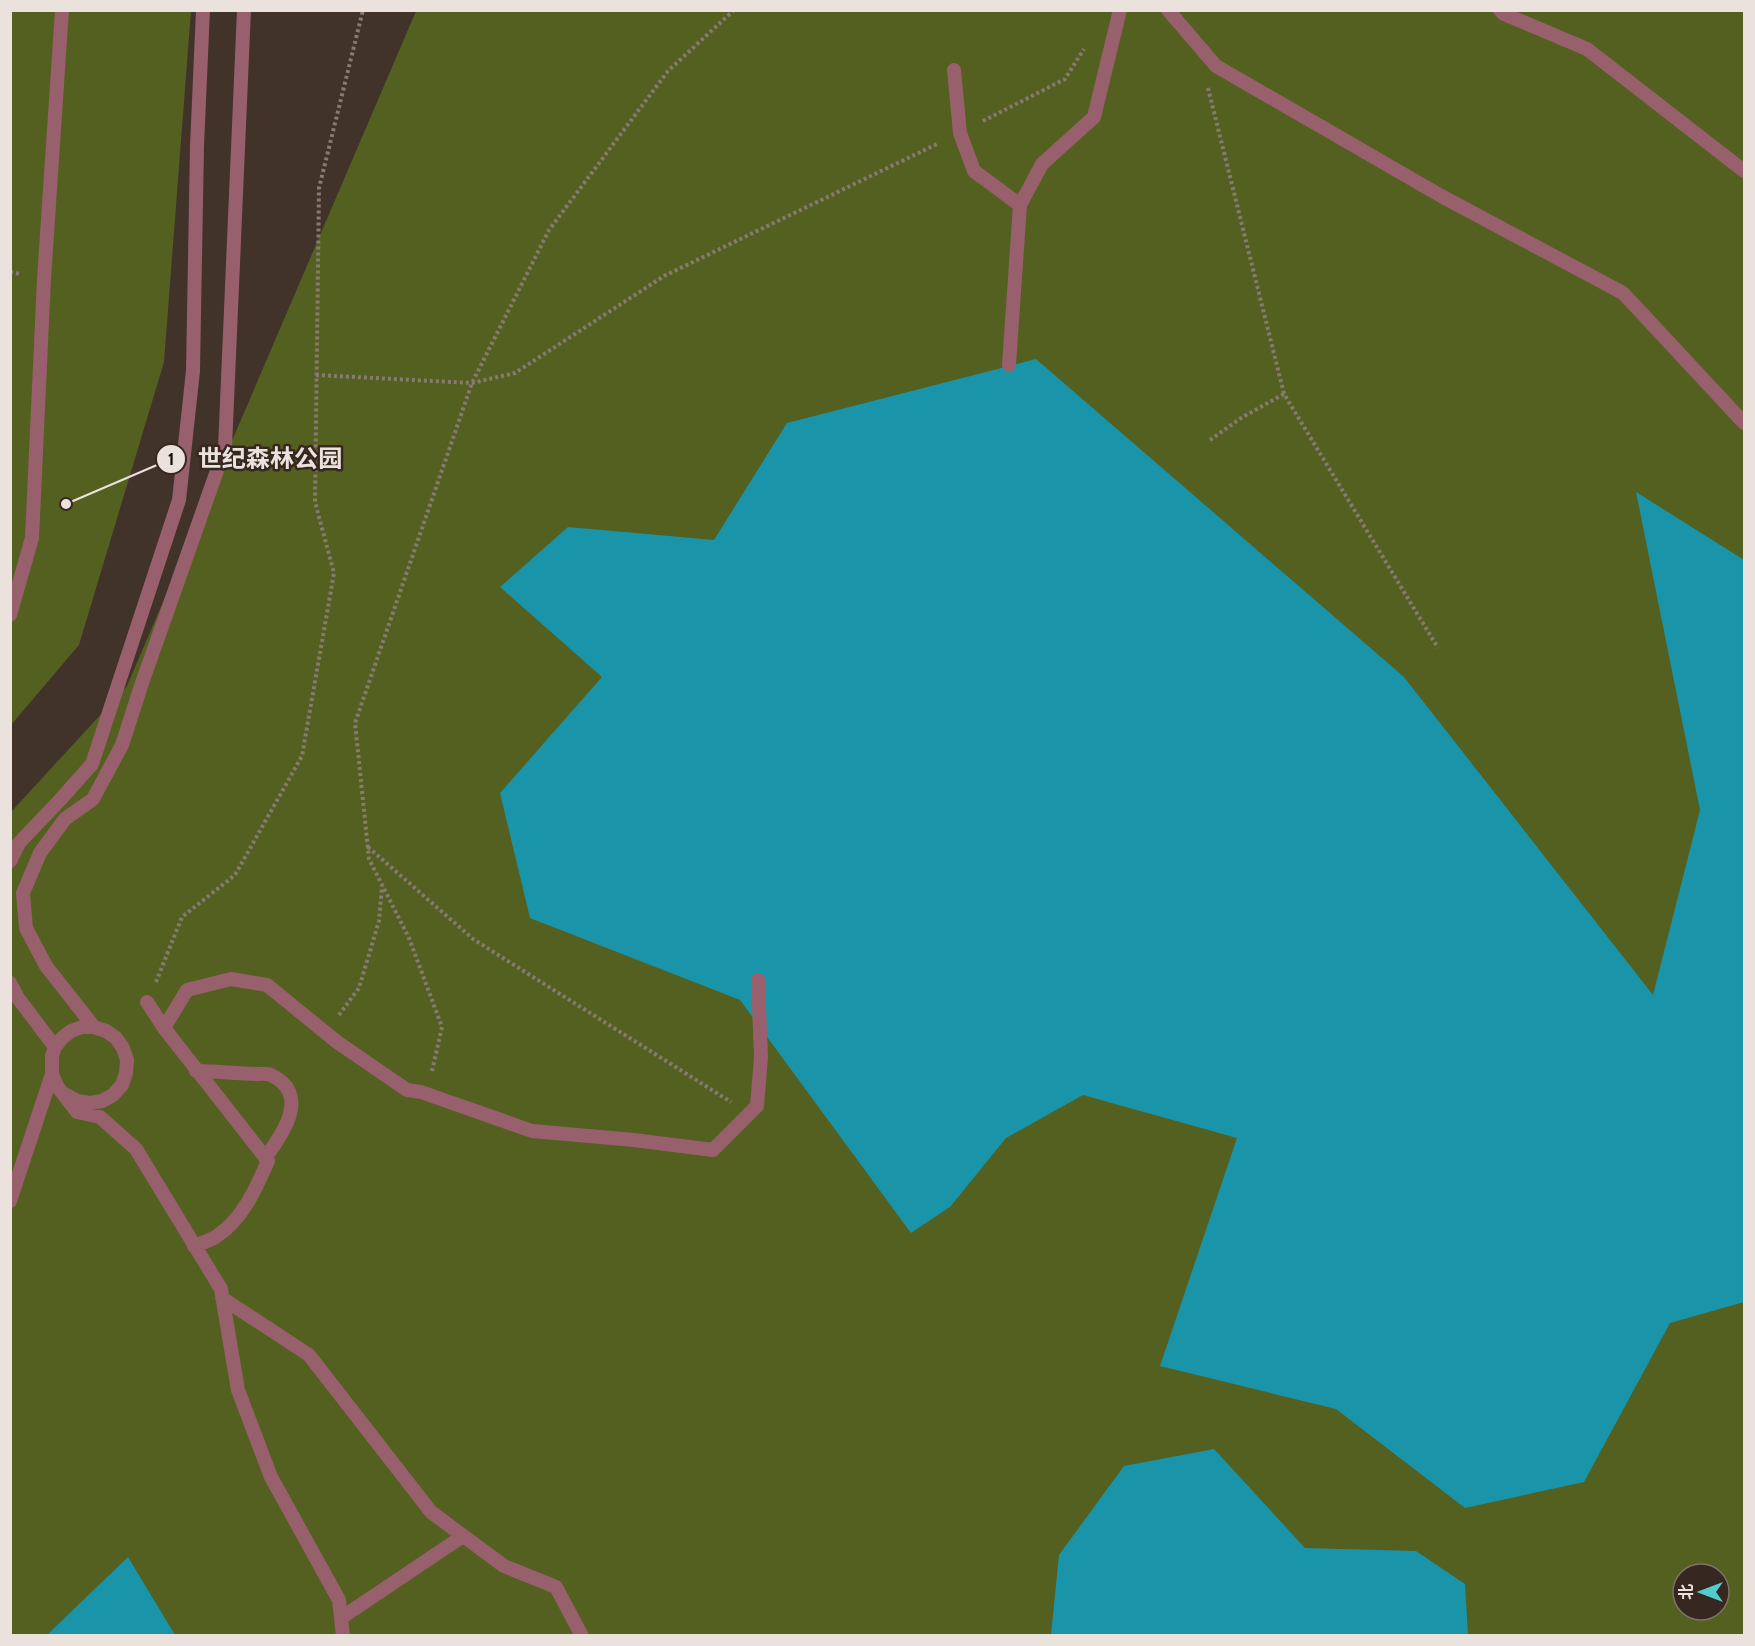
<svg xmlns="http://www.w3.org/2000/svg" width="1755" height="1646" viewBox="0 0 1755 1646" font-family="Cabin,'Noto Sans SC',sans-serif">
<rect width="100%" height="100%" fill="#41322a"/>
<path fill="#54601f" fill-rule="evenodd" d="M11,11H191L164,362L79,645L11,725Z
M416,11H1744V1635H11L10,813L127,686ZM1683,1574H1719V1610H1683Z"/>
<path fill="#1a94a8" d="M1036,359L1404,677L1653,995L1700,810L1636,492L1744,560V1302L1670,1323L1584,1482L1465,1508L1336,1409L1160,1366L1237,1138L1083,1095L1006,1138L950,1207L911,1233L740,1000L530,918L500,793L602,677L500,587L568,527L714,540L787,423Z
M1214,1449L1305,1548L1416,1551L1465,1584L1468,1635H1051L1059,1555L1124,1466Z
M128,1557L175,1635H47Z"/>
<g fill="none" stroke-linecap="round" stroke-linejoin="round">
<path stroke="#877a73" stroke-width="4" stroke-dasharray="3 3" stroke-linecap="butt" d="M1208,88L1284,394L1438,648
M983,121L1065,79L1084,49
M10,272L20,274
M316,375L472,383L515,373L664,276L939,143
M1210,440L1241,418L1284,394
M368,847L473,939L731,1102
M156,982L182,917L235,875L302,756L334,573L315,502L319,188L363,10
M339,1015L359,988L379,921L382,886
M432,1071L442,1027L409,938L369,859L355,723L472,383L549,230L668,71L734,10"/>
<path stroke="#97606c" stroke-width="14" d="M1168,10L1216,66L1443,197L1623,293L1744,423
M1500,10L1504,14L1587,49L1744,171
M954,70L960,133L974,171L1020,205L1042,164L1094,117L1120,10
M1009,365L1020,205
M10,615L32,538L44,279L62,10
M10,861L19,843L60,800L92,764L179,500L193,371L197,146L203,10
M10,983L18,998L55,1047
M147,1002L164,1028L268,1161C256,1188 243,1219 217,1236C210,1241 201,1243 194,1246
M94,1027L46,966L26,928L23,893L40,853L65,819L93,799L122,745L142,683L225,448L244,10
M164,1028L187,990L231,979L267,985L337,1042L407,1090L421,1092L532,1131L634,1140L713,1150L757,1106L761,1057L758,980
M196,1071C217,1071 237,1074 257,1074C261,1074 267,1073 271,1075C311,1094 283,1134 265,1158
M66,1095L77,1101L90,1103L102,1101L113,1095L122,1085L126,1073L127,1060L123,1048L116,1038L106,1031L94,1027H82L71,1031L62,1038L55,1047L52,1056V1074L57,1086L77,1112L100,1117L136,1149L221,1289L238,1390L271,1477L339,1600L343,1636
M10,1201L52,1074
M222,1298L309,1355L431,1512L504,1566L556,1587L582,1636
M341,1618L463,1536"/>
</g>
<path fill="none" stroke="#ebe2dd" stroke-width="2" d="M66 504L171 459"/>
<g fill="#ebe2dd" stroke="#362820" stroke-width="2">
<circle cx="66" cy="504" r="6"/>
<circle cx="171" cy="459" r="15"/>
</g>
<g font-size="18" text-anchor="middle" font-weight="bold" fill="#111">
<text x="171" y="465">1</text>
</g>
<g font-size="24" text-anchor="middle" font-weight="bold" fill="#ebe2dd" stroke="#362820" stroke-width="5" stroke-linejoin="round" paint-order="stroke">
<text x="270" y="467">世纪森林公园</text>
</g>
<rect width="1755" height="1646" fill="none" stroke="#ebe2dd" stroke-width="24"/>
<g transform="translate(1701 1592) rotate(270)"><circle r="28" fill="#362820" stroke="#7e726c" stroke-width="1.5"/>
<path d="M0-4.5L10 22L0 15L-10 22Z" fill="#52cdce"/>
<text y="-9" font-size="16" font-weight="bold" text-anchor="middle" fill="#ebe2dd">北</text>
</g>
</svg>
